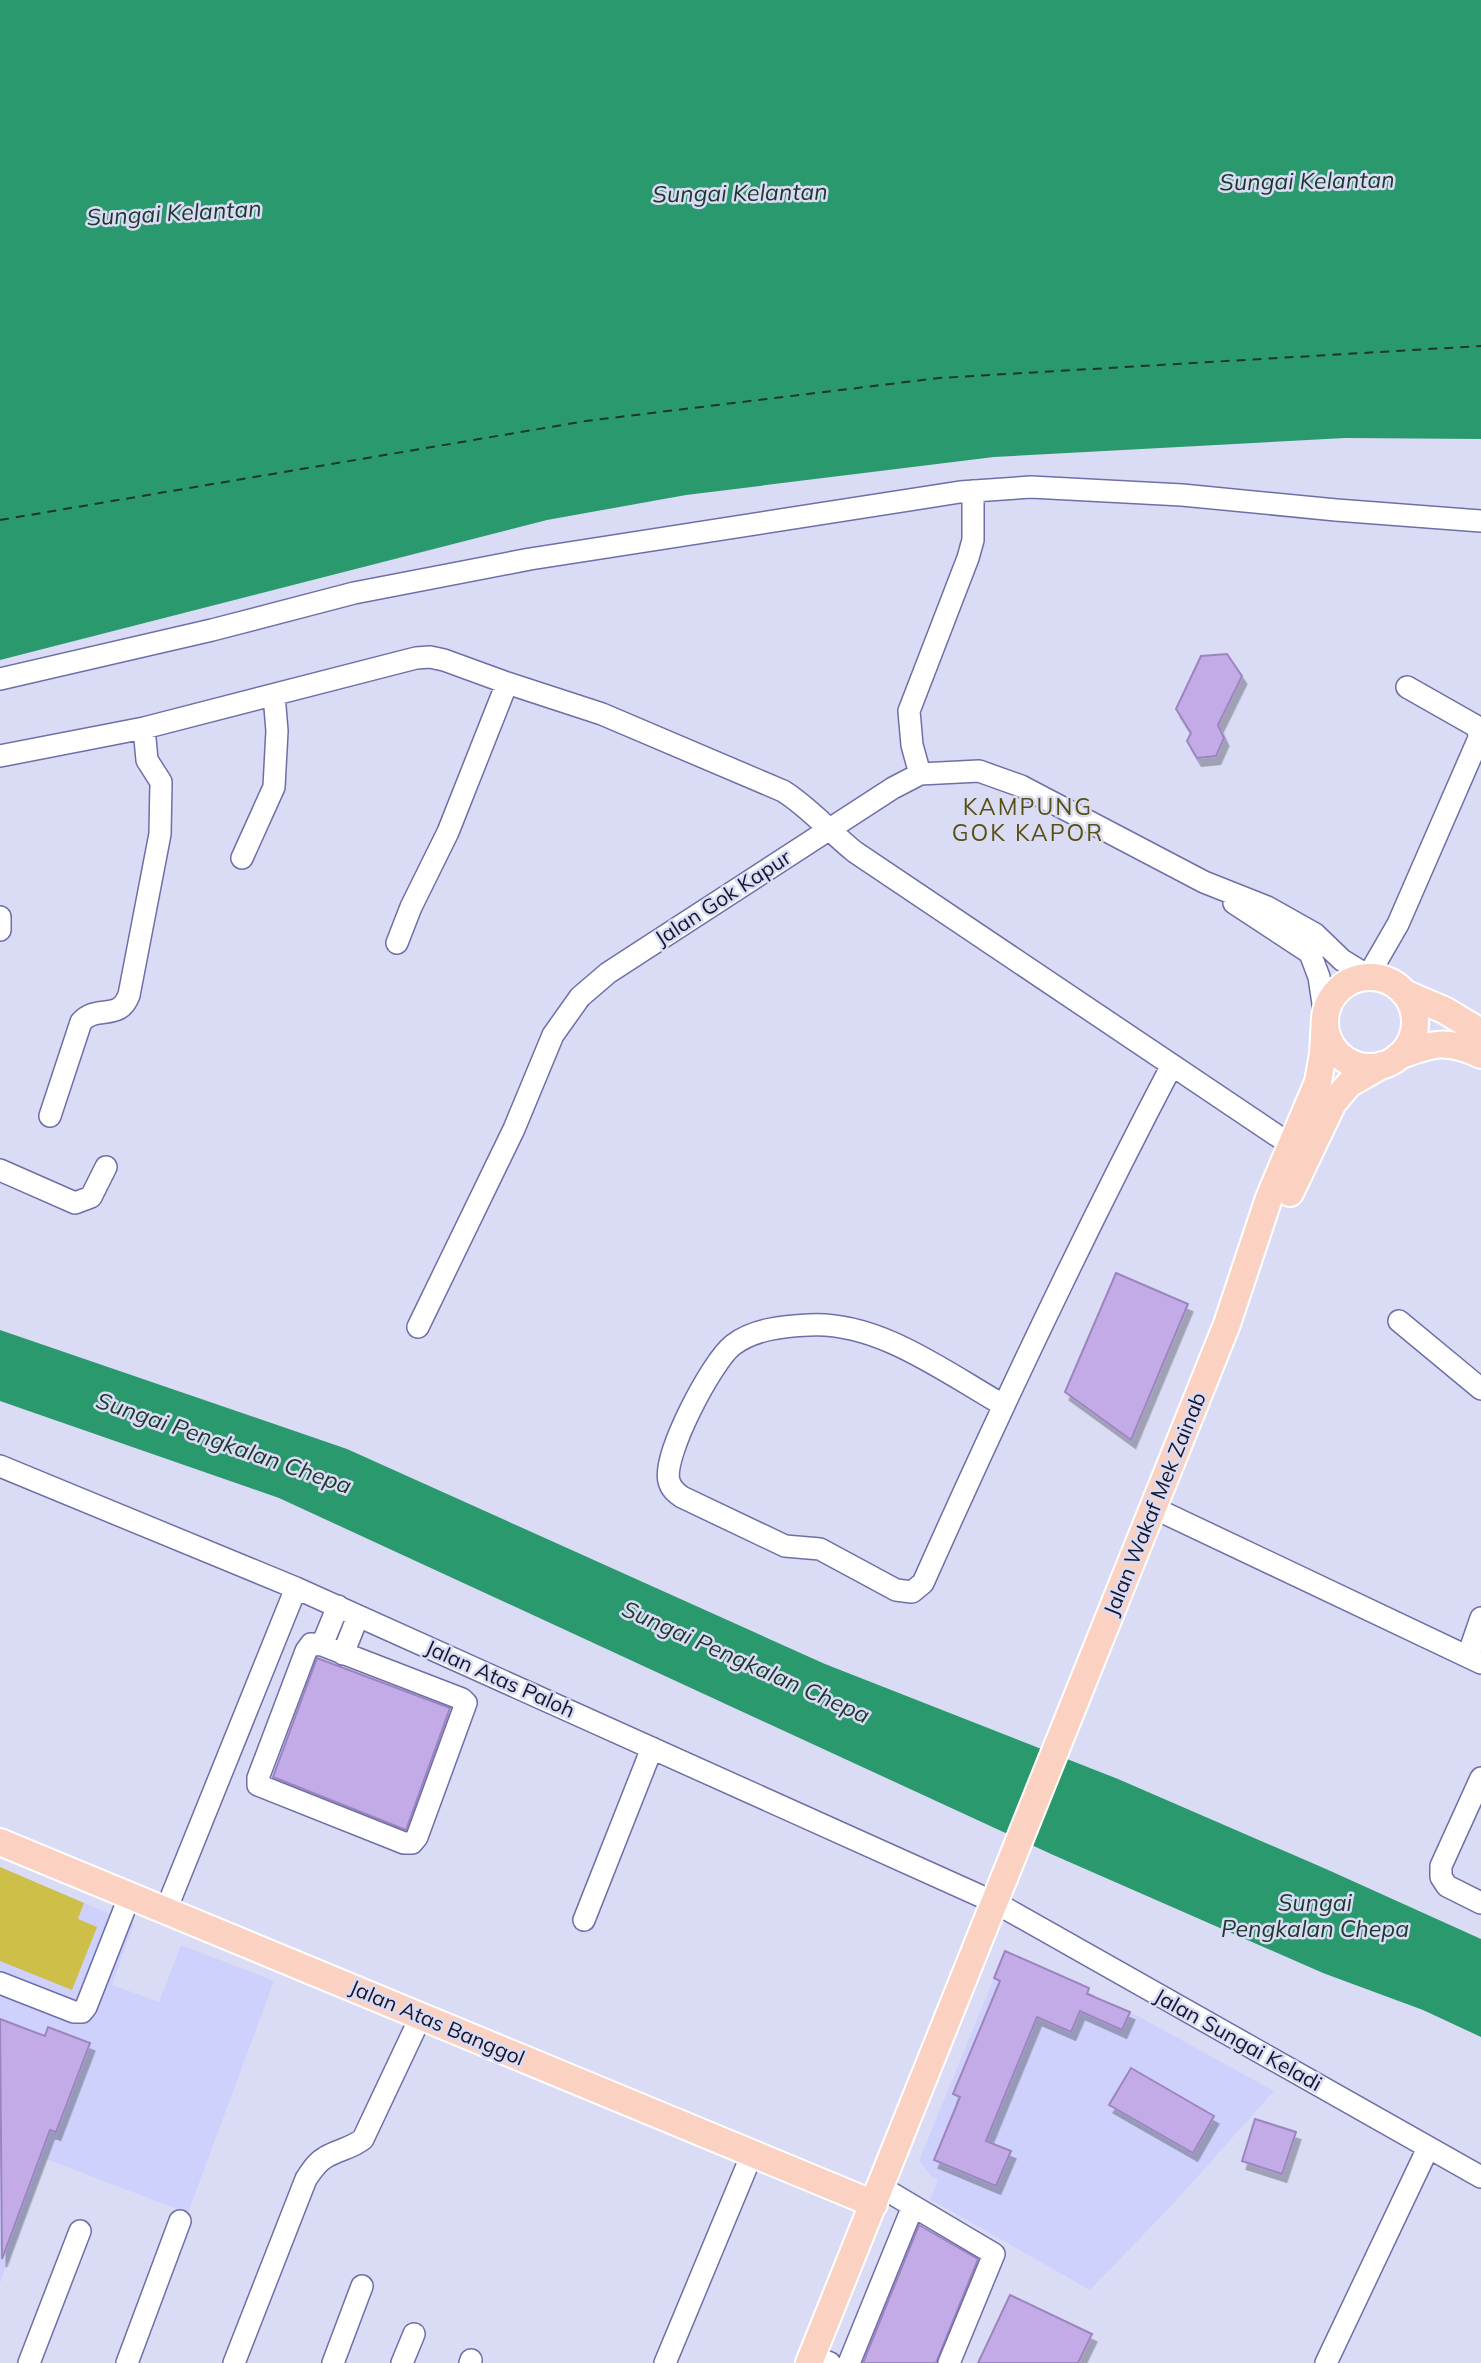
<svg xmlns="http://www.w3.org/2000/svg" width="1481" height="2363" viewBox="0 0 1481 2363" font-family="Mulish,sans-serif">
<defs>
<filter id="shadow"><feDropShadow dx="4.5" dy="8" stdDeviation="0" flood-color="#0004"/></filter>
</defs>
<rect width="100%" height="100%" fill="#dadcf5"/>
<path fill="#ced1fb" d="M0,1867L134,1924L112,1985L159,2002L181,1945L274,1981L188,2213L46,2159L0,2283Z
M1005,1951L1087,1994L1136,2015L1274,2091L1173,2204L1090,2290L930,2199L938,2180L931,2176L919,2161Z"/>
<path fill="#cebf49" d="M0,1867L84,1903L78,1919L97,1927L72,1990L0,1961Z"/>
<path fill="#2b996e" d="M0,0H1481V439L1345,438L994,457L686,495L547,520L0,660Z
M0,1330L347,1449L825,1664L1118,1779L1326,1869L1481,1939V2037L1423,2010L1323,1973L1051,1854L279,1498L0,1401Z"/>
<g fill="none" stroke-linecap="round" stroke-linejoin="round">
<path stroke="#1f372b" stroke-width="2" stroke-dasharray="9 7" stroke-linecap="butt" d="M0,520L586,421L939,378L1481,346"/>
</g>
<path fill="#c3abe8" stroke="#9c85bf" stroke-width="2" filter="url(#shadow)" d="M1227,654L1242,676L1218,725L1224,738L1216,756L1197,758L1187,741L1191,733L1176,709L1201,656Z
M1116,1273L1188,1304L1131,1440L1065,1392Z
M317,1658L450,1708L406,1830L273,1777Z
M1005,1951L1089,1988L1087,1994L1130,2012L1122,2030L1080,2011L1071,2032L1037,2017L986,2141L1011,2151L996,2186L934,2160L960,2097L953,2094L1000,1981L994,1978Z
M0,2019L45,2036L48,2027L90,2043L56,2132L50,2130L2,2259Z
M1131,2068L1214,2116L1193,2153L1109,2105Z
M1255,2119L1296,2132L1282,2174L1242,2161Z
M919,2225L978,2259L936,2363H863Z
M1010,2295L1092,2334L1078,2363H978Z"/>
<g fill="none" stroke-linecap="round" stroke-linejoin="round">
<g stroke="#6e6fa8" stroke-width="24">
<path id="minor" d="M0,679L212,630L354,593L530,559L960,492L1031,487L1182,495L1336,510L1481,521
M0,756L144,728L416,658L430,657L444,660L507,683L602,714L783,791C809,807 830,832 855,852L1291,1145
M920,774L912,745L909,711L968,558L973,540V491
M242,858L274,787L277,731L274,695
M1234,903L1310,953L1319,977L1325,1017
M0,917V930
M397,943L411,907L448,832L507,683
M50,1116L81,1022C97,1004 119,1022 129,995L160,834L161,782L147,760L144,728
M0,1170L75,1203L91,1197L106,1167
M1399,1321L1481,1389
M418,1327L514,1129L553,1035L580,997L608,973L893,788L920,774L979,771L1021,786L1204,882L1267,907L1315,934L1342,960L1368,976L1398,924L1479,738L1478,728L1474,725L1407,687
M1003,1405C945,1372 878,1321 809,1325C784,1326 754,1329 733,1345C712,1361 662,1456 669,1481C671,1489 676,1493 682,1497L785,1546L820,1549L896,1590L912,1592L923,1583C1001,1408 1083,1235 1172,1065
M0,1466L296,1588L996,1903L1481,2177
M1154,1508L1481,1663
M311,1644L322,1645L462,1699L466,1703L417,1837L412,1843H404L258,1785V1778L306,1651Z
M322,1645L338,1606
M343,1654L358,1616
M1468,1656L1481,1618
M1481,1778L1441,1866V1877L1447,1886L1481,1903
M166,1910L296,1588
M584,1920L652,1748
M0,1983L74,2012H82L86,2007L130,1895
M913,2206L994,2254L949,2363
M812,2356L830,2363
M29,2363L80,2231
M127,2363L180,2221
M234,2363L306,2179C312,2170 317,2162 326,2157C338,2150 352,2148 363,2139L421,2016
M333,2363L362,2286
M402,2363L414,2334
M470,2363L471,2360
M665,2363L752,2154
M849,2363L913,2206L881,2187
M1326,2363L1428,2148"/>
</g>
<g stroke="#fff" stroke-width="30">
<path id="major" d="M1325 1022a45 45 0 1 1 90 0a45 45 0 1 1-90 0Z
M1404,993L1444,1010L1481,1032
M1399,1056C1433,1043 1447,1039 1481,1055
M1290,1193L1333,1103L1349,1084L1382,1065
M0,1842L874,2204
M809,2363L1227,1324L1269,1198L1318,1082L1323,1054L1325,1017"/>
</g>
<use href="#minor" stroke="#fff" stroke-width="21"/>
<use href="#major" stroke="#fbd1c1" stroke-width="26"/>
</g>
<g text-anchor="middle" stroke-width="5" stroke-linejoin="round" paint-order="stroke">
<g font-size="21" fill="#16162d" stroke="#dadcf5">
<text transform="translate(723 898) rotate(-33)" y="7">Jalan Gok Kapur</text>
<text transform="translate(1155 1504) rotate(-68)" y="7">Jalan Wakaf Mek Zainab</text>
<text transform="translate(500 1679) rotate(24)" y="7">Jalan Atas Paloh</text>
<text transform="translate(437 2023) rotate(23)" y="7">Jalan Atas Banggol</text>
<text transform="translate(1238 2040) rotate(29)" y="7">Jalan Sungai Keladi</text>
</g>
<g font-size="23" font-style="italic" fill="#1f372b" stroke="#dadcf5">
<text transform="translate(1307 181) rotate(-1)" y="8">Sungai Kelantan</text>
<text transform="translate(740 193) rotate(-1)" y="8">Sungai Kelantan</text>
<text transform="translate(174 213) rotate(-3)" y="8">Sungai Kelantan</text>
<text transform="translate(224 1443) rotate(19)" y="8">Sungai Pengkalan Chepa</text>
<text transform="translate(746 1662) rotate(24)" y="8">Sungai Pengkalan Chepa</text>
<text x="1315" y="1911">Sungai<tspan x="1315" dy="26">Pengkalan Chepa</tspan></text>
</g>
<g font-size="23" letter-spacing="2" fill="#585012" stroke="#dadcf5">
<text x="1028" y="815">KAMPUNG<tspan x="1028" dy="26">GOK KAPOR</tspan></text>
</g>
</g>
</svg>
